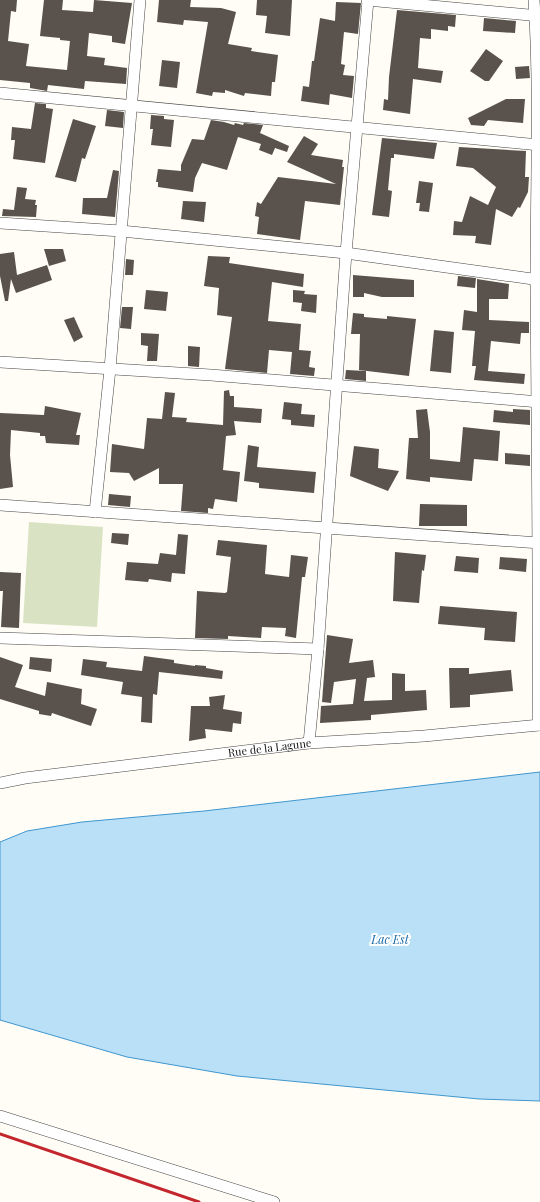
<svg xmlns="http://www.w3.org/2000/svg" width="540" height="1202" viewBox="0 0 540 1202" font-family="'Playfair Display',serif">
<rect width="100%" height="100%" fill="#fffdf5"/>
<path fill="#d9e3c4" d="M29,522L103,527L97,627L23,623Z"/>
<path fill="#b9e0f7" stroke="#3f96cf" d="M540,772V1101L479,1099L237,1076L127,1057L0,1020V842L27,831L82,822L204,811Z"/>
<path fill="#5a524d" d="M0,0H17L16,12L11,11L8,41L29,44L26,66L67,70L70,41L60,40V38L40,36L44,0H63L62,10L93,12L94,0L132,3L125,44L112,42V36L89,33L87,56L105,58L104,65L127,68L126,84L85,81L84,89L48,85L47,91L30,88V83L0,80Z
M159,0H191L190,7L221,8L236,12L228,44L252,48L251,51L278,55L275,82H272L271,96L245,93L244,96L225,90V93L213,92L212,96L196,93L208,22L184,20L183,25L157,22Z
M257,0H292L290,36L265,33L267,16L256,15Z
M336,2L361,3L358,34L344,32L341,64L345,65L343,75L354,76L352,98L330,94L329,105L301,101L303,86L309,87L312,61H314L320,18L335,21Z
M397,10L456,15L455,27L448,26V31L431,29V39L420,38L418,68L443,71L441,83L413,79L410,114L383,110L384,99L388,100L389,77Z
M484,18L516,21L515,33L483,31Z
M486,49L503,61L489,81H485L470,71Z
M162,60L180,62L177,88L159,86Z
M529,66L530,78L516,79L515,67Z
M506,99H525L523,123L488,120L484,126L471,125L468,118Z
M35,103L46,104V108L53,109L45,163L13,159L15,140H11L12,127L31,129Z
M107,110L124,112L123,128L105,126Z
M151,115L164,116V119L174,120L171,147L151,145L153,129H150Z
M73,119L96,126L85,159L82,158L76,182L55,177Z
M211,120L224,122L234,125L235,123L243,125L244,123L263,125L260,133L289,146L287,152L275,148L272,155L259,150L261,144L238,137L227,170L202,163L195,178L193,192L158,187V182H156L158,169L181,171V165L192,139L204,140Z
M304,136L318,144L311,155L343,160L342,167H344L340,205L305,201L300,240L257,234L259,217L255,216L257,202L261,204L278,177L336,184L287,162Z
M382,138L437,143L434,159L394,154V158H391L388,190L392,191L389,217L372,215Z
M459,147L526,151L525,177H529L528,192L520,208L518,207L512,217L496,209L491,245L475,243L476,236L453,235L454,221L462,222L470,196L488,205L496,187L473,168L456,166Z
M113,170L119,171L115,217L82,214L83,198H107Z
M419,181L433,183L429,212L419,211L420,203H416Z
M17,187L27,188L25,199L36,200L35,205H37L36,217L2,216L3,209L14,210Z
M183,201L206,202L204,222L181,219Z
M44,249H63L66,261L49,266Z
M14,252L17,275L47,265L52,280L16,293L11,279L8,301H5L0,276V254Z
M208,256L230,257L229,263L304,274L303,287L272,282L268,321L301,324L299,350L311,351L309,367L315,368L314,376L290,374L292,352L269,350L267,373L225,369L232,317L217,315L219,288L204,286Z
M126,259L134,260L133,275H125Z
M353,275L414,280V297H382L364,293V297H353Z
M458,276L476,278L475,288L457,286Z
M477,279L509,284L508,299H489V320L529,322V333H521L520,344L491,341L488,371L525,374L524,384L474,380L476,366H472L475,331L462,330L464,310L477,312Z
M146,290L168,292L166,311L144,309Z
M293,290L305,291L304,294L317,295L316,313L301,311L302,303L293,302Z
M122,307H133L131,329L120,328Z
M353,313L364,314V317L387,319V316L416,319L409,376L359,370L360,334H351Z
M74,317L83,337L74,342L64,320Z
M434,330L454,332L451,373L430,371Z
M141,333L159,334L157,361H147L148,346L141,345Z
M188,346L200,347L199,367L188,366Z
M346,370L366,371V381L345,379Z
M229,390L230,396H234V407L262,409L261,423L234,421L236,435L226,436L223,470L240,472L237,502L215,499L213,509L208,508V513L181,511L183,484H159V468L134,481L129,473L110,472L112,444L144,449L147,418L162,419L165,392L175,393L172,417L187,418L186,422L223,425L224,391Z
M284,402L302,404L301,414L315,415L314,427L291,425V420L282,419Z
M45,406L81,413L76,435H80L79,445L46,443L45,436H40V433L11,430L10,455L13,487L0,489V413L44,415Z
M427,409L430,432V459L460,462L463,427L500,431L498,461L474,459L472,481L430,477V482L406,479L409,438H418L416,410Z
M513,409L530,410V425L493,422L494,410L513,412Z
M248,445L259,447L257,467L316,472L314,493L259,488V483L244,481Z
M354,446L379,449L378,468L399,471L388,491L350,476Z
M505,453L530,455V466L505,464Z
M109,494L131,496L130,507L108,505Z
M420,504L467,505V526H419Z
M112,533L129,534L128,545L111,543Z
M178,534L188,535L185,574L172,573L171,582L149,579L148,582L125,580L127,562L158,564L160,553L176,555Z
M218,540L267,545L265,574L289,577L291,555L308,557L305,577H302L296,638L285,636L286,628L262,627L261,638L228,636V639L195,638L197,591L225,593L227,592L231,557L216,555Z
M395,552L426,555L424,571L422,570L419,603L393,601Z
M456,556L479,558L478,573L454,571Z
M500,557L527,559L526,572L499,569Z
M0,572L21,573L19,628L1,627L3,591H0Z
M440,606L517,612L515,642L484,640L485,628L438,624Z
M327,635L353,639L349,663L373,660L375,677L367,678L364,701L392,700V673L405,674V691L426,690L427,710L371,715V720L320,723L321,706L353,704L356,679L334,682L331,703L322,702Z
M144,656L174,660V663L195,666V665L206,666V668L223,671L222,679L159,672L157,695L153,694L152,723L141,722L142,697L121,694L123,682L81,675L83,659L107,662L106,667L142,671Z
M0,657L23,665L15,687L45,696L47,682L82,689L81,704L97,709L91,726L52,713L51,716L39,714V711L0,699Z
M30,657L52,659L51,672L29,669Z
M449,668H469V674L511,670L513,691L470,695V707L450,708Z
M225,695L223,709L242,712L241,724L233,723L232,732L205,729L206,738L189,741L191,706H210L209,697Z"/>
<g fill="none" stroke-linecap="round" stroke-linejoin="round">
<g stroke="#444" stroke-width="12">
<g id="street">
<path d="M367,0L540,16"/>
<path d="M534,0C540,93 536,187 536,280C537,429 539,577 538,725"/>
<path d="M0,93L540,145"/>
<path d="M0,223L121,231L346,253L540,280"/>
<path d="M0,362L211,375L540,402"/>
<path d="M0,505L540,543"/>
<path d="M95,512L110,369L140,0"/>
<path d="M0,638L318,649"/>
<path d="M309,743L318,649L346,253L368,0"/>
<path id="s1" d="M0,783L25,778L309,743L424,736L540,725"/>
<path d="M0,1116L274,1202"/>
</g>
</g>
<use href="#street" stroke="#fff" stroke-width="11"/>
<path stroke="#c4262e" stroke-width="3" d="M0,1134L199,1202"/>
</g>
<g text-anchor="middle" stroke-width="4" stroke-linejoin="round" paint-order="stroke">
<g font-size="11" fill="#111" stroke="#fff">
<text dy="4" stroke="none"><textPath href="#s1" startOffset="272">Rue de la Lagune</textPath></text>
</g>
<g font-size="12" font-style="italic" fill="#1768a6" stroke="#fff">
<text x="390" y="944">Lac Est</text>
</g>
</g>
</svg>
